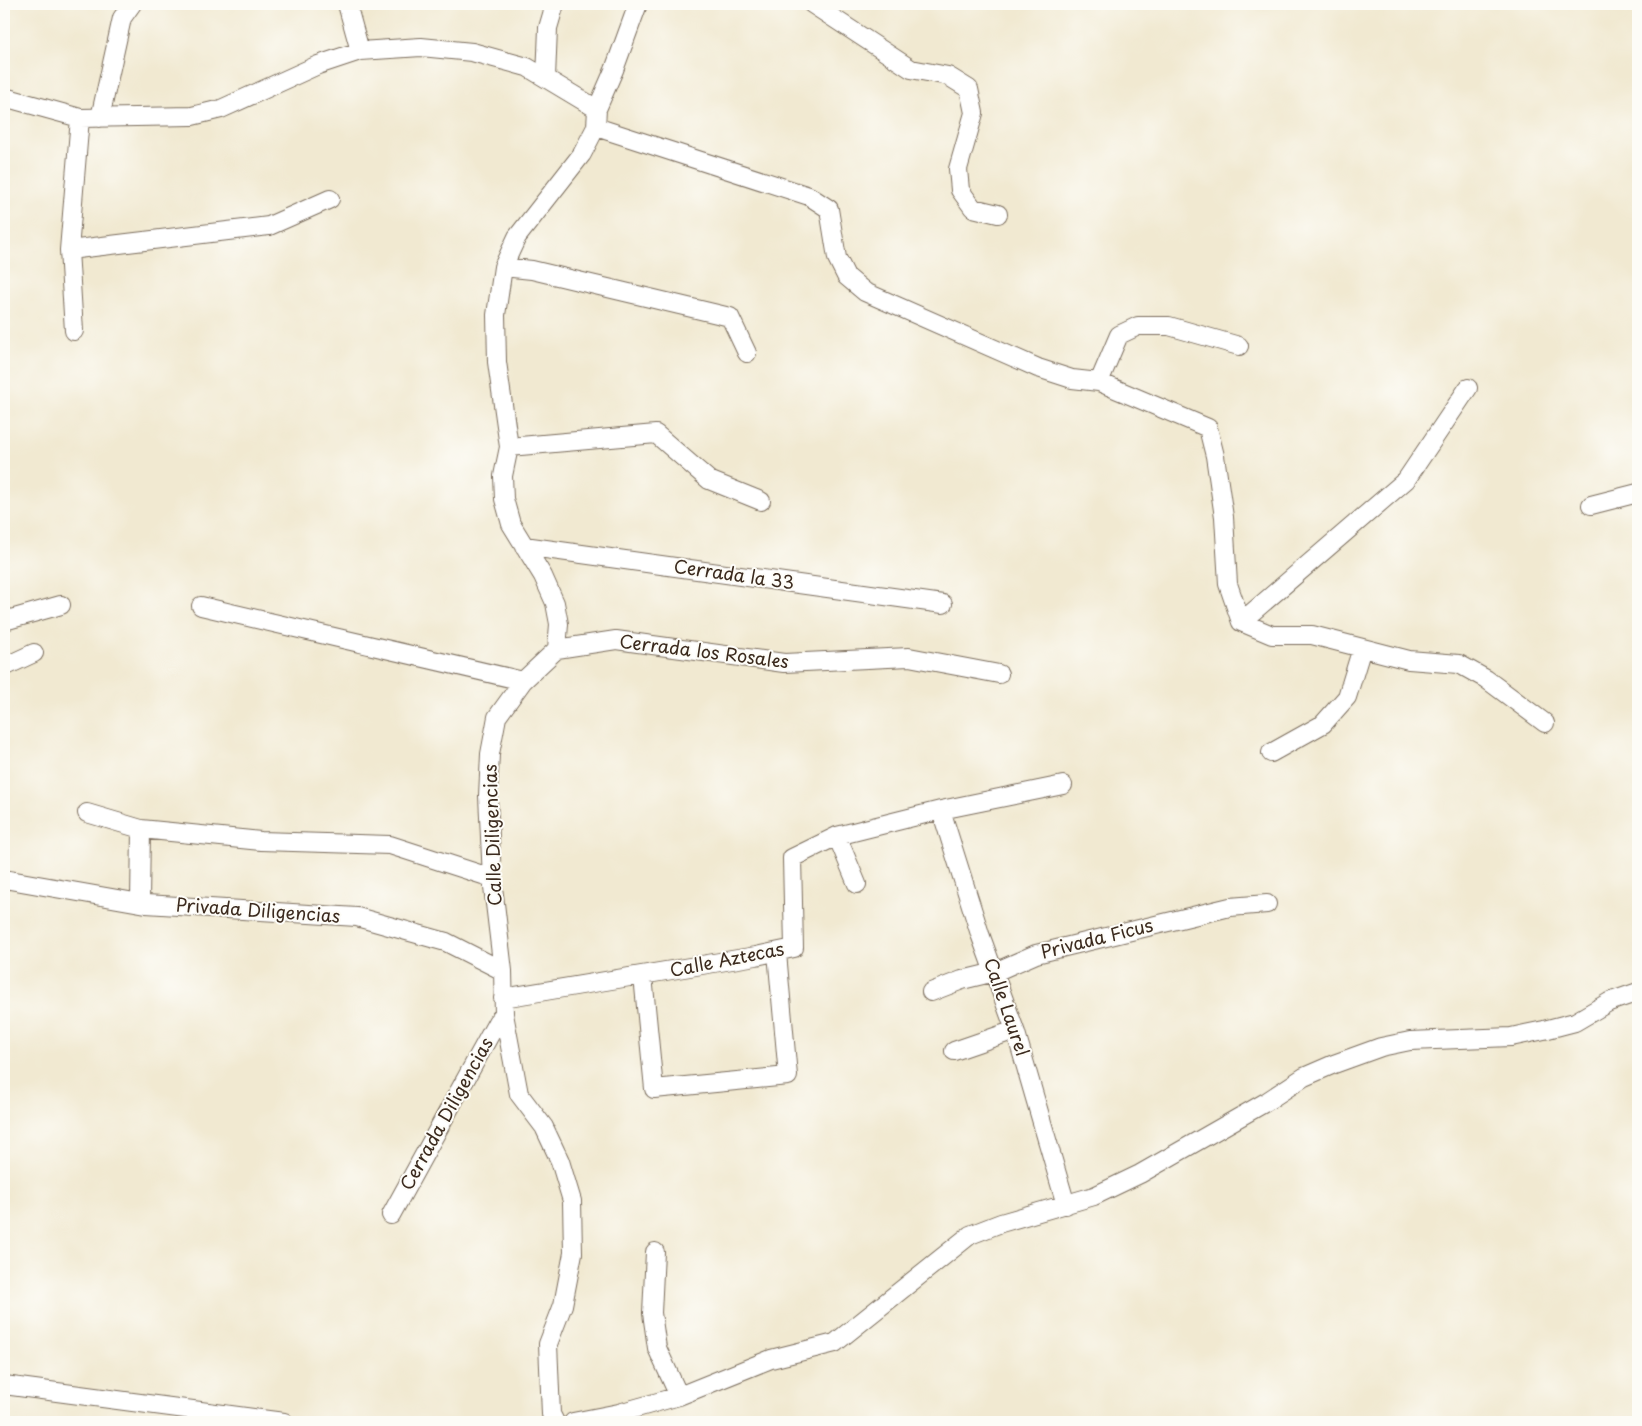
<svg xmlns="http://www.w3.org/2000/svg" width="1642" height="1426" viewBox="0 0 1642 1426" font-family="'Playpen Sans',sans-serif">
<rect width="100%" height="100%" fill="#fdfcf7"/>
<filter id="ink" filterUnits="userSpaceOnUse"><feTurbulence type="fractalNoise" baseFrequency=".02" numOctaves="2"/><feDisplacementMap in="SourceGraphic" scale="10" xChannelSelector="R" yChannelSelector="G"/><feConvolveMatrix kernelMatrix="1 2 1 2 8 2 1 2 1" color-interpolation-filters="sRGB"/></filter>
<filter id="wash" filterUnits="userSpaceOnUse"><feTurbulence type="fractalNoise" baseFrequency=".0096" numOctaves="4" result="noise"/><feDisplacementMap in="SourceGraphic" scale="20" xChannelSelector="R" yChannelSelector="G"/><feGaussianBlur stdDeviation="1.12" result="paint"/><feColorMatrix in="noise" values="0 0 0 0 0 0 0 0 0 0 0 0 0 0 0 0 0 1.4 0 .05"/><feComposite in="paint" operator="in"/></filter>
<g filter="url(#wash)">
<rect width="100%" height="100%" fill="#f1e9d1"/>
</g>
<g filter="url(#ink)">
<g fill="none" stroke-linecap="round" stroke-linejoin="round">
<g stroke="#7b6d5d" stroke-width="20">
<path id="minor" d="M347,4L360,51
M812,4L911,69L948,76L969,89L974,113L958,169L960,190L973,208L998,214
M546,78L548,28L555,4
M4,97L80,118L192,116L221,109L318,65L360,51L421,47L472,52L527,67L597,109
M100,118L122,18L132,4
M596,127L809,196L829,209L837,258L846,276L865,292L1038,368L1072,379L1099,382L1208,428L1215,456L1224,517L1228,584L1241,622L1272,635H1312L1409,660L1459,664L1486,679L1545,723
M69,250L269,226L330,199
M503,267L532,270L730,317L747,353
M74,331L69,250L80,118
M1099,382L1119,335L1138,326H1169L1239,346
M509,447L656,434L709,480L761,501
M1591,505L1638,493
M524,546L943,604
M201,606L523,681
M4,621L61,605
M1241,622L1406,480L1468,388
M557,649L616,640L784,663L909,657L999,674
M4,667L34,653
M1271,753L1323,724L1347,697L1362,648
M941,810L980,934L1016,1033L1066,1205
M87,813L141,829L261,841L390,845L492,878
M837,836L857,884
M4,879L146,904L357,917L446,942L503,971
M140,902L141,829
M643,976L654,1089L788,1076L777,953
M931,992L962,980L995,972L1036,954L1230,907L1267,904
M503,998L756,956L794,948L792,858L837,836L941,810L1063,785
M954,1051L1015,1030
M391,1215L497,1022L504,1014
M655,1252L652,1313L657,1348L679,1396
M4,1385L284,1422
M555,1422L551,1414L548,1344L563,1305L573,1253L572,1201L560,1161L544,1127L519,1094L504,1014L503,971L492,878L488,796L490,754L497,717L523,681L557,649L559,624L555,603L543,576L511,524L504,499L503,476L509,447L497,362L496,315L503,267L517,237L582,154L596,127L597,109L614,70L638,4
M573,1422L619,1413L679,1396L771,1359L835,1343L970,1235L1001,1223L1094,1196L1140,1174L1266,1102L1304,1077L1334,1064L1381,1047L1410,1041L1511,1037L1544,1030L1575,1022L1609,1002L1638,992"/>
</g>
<use href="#minor" stroke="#fff" stroke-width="18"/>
</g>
</g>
<g text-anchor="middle" stroke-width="4" stroke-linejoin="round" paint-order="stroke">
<g font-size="18" fill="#3b2a1e" stroke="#fdfcf7">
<text transform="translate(734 575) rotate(8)" y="6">Cerrada la 33</text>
<text transform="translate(704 652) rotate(7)" y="6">Cerrada los Rosales</text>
<text transform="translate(493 835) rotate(-92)" y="6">Calle Diligencias</text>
<text transform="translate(258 911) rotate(4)" y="6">Privada Diligencias</text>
<text transform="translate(1097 939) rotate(-14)" y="6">Privada Ficus</text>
<text transform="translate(727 960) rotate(-11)" y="6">Calle Aztecas</text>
<text transform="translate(1006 1007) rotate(71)" y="6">Calle Laurel</text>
<text transform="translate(447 1114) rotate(-61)" y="6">Cerrada Diligencias</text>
</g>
</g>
<rect width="1642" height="1426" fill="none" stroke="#fdfcf7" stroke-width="20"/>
</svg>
